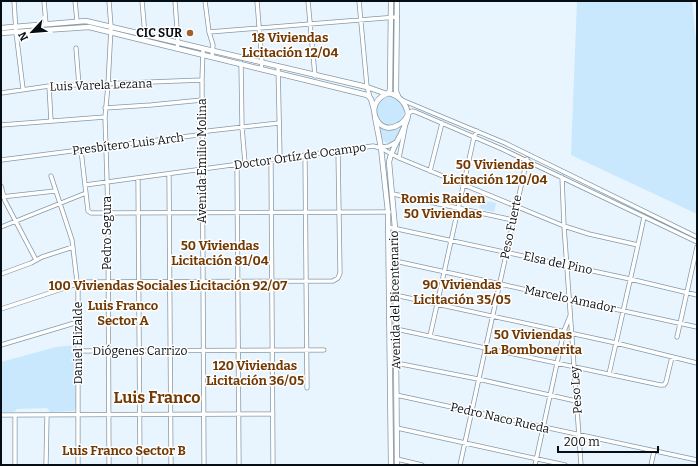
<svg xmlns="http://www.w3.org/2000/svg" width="698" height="466" viewBox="0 0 698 466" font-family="Bitter,serif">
<rect width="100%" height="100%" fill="#e9f5fe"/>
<path fill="#c9e7fd" d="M577,1H692L697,50V214L571,155Z
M376 111a14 14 0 1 1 28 0a14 14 0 1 1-28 0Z
M403,124L400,134L392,142L386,143L382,139L378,125C387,132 394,131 403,124Z
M482,200L496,203L494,212L479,208Z
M75,345L76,408L74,411L50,412L47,408L17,409L14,412H1V362L56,347Z"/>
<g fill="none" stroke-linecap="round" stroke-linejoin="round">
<g stroke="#8699a7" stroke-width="5">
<path id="minor" d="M14,1L16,32L23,89
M44,1L46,24
M75,1L77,21
M142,1L145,35
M175,1L178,43L177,48
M205,1L209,32L213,45L212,56
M257,1L262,63L261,68
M308,1L315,76
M359,1L367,87L370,97
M209,32L397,17
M76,48L79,86
M203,49L202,80L204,465
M241,63L242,127L245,163
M278,66L280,158
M49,86L51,121
M1,93L49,86L202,80
M402,100L505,143L697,237
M105,108L151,105L202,100
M408,114L412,111L416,112L502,149L697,242
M1,125L105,117
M382,147L389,146L396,142
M81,150L88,211L91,213L389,212
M305,155L307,388
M399,158L405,128
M1,160L198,135L208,131L279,123
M271,160L273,465
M237,165L239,465
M430,171L442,123
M169,174L171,465
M51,176L72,240L78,290V465
M562,177L564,226L581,465
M138,178L140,465
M85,185L373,146L381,148L399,158L564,226L589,234L638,245L644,217
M1,186L5,201L36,260
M393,194L513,220
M1,197L55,191
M1,227L86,193
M388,227L630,279L697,295
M395,261L697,327
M1,274L31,263L42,257L73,247
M395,295L616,343L697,363
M1,309L83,282L333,281L338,278L340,273L338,150
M396,329L660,385H664L666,382L672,357
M430,336L474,137L477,131
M677,337L697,247
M1,345L78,322
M77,351L324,350
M396,363L478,379L576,401
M609,374L638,245
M396,395L697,460
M1,415L273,414
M15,415V465
M397,428L565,465
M397,459L422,465
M46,465L47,415
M109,465L108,212L105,117L108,85L111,27L109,1
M460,465L527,159
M535,465L564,331L570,316
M651,465L654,451"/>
</g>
<g stroke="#8699a7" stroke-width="6">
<path id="major" d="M397,1L396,91L398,96
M1,28L86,21L367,87L387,94
M1,33L89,27L367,95L371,99L374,110
M389,93C400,96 406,103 408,114C406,119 403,123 398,125C378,138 361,102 389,93Z
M389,93L390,89L391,1
M375,117L381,148L388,212L391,465
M397,465L395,228L389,162C392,145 404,134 408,116"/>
</g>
<use href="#minor" stroke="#fff" stroke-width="3.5"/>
<use href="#major" stroke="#fff" stroke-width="4.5"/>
</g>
<circle fill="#a25f2d" stroke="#fff" stroke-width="1.5" cx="190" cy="33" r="4"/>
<g text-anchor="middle" stroke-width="3" stroke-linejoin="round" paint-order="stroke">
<g font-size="12" font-weight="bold" fill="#070e13" stroke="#fff" text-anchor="end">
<text x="182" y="37">CIC SUR</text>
</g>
<g font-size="12" fill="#070e13" stroke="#fff">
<text transform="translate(101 85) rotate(-2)" y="4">Luis Varela Lezana</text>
<text transform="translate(128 144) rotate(-7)" y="4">Presbítero Luis Arch</text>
<text transform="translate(300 156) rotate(-8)" y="4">Doctor Ortíz de Ocampo</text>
<text transform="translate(202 161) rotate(-90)" y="4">Avenida Emilio Molina</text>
<text transform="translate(511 227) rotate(-78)" y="4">Peso Fuerte</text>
<text transform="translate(107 233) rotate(-90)" y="4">Pedro Segura</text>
<text transform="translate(558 263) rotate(12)" y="4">Elsa del Pino</text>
<text transform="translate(570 299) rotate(12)" y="4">Marcelo Amador</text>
<text transform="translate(395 300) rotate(-91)" y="4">Avenida del Bicentenario</text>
<text transform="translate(78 343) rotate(-90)" y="4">Daniel Elizalde</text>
<text x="140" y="355">Diógenes Carrizo</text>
<text transform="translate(576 390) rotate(-94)" y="4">Peso Ley</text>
<text transform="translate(500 418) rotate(13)" y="4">Pedro Naco Rueda</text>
</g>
<g font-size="13" font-weight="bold" fill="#733903" stroke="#fff">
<text x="290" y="42">18 Viviendas<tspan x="290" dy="15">Licitación 12/04</tspan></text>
<text x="495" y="169">50 Viviendas<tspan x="495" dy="15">Licitación 120/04</tspan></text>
<text x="443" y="203">Romis Raiden<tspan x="443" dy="15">50 Viviendas</tspan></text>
<text x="220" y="250">50 Viviendas<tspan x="220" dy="15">Licitación 81/04</tspan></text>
<text x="462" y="289">90 Viviendas<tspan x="462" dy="15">Licitación 35/05</tspan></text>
<text x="168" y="290">100 Viviendas Sociales Licitación 92/07</text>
<text x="123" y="310">Luis Franco<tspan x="123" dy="15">Sector A</tspan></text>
<text x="533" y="339">50 Viviendas<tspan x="533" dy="15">La Bombonerita</tspan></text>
<text x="255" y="370">120 Viviendas<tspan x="255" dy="15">Licitación 36/05</tspan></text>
<text x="124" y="455">Luis Franco Sector B</text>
</g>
<g font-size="16" font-weight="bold" fill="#733903" stroke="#fff">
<text x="157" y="403">Luis Franco</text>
</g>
</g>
<rect width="698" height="466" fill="none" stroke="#070e13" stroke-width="4"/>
<g transform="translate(32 32) rotate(244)" stroke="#ffffff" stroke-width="3" paint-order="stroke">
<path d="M0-3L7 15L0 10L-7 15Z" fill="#070e13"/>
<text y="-6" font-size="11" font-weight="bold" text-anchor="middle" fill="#070e13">N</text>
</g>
<path d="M558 446v6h100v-6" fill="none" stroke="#070e13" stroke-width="2"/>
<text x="564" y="446" font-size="12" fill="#070e13" stroke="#ffffff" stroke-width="3" paint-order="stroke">200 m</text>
</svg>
